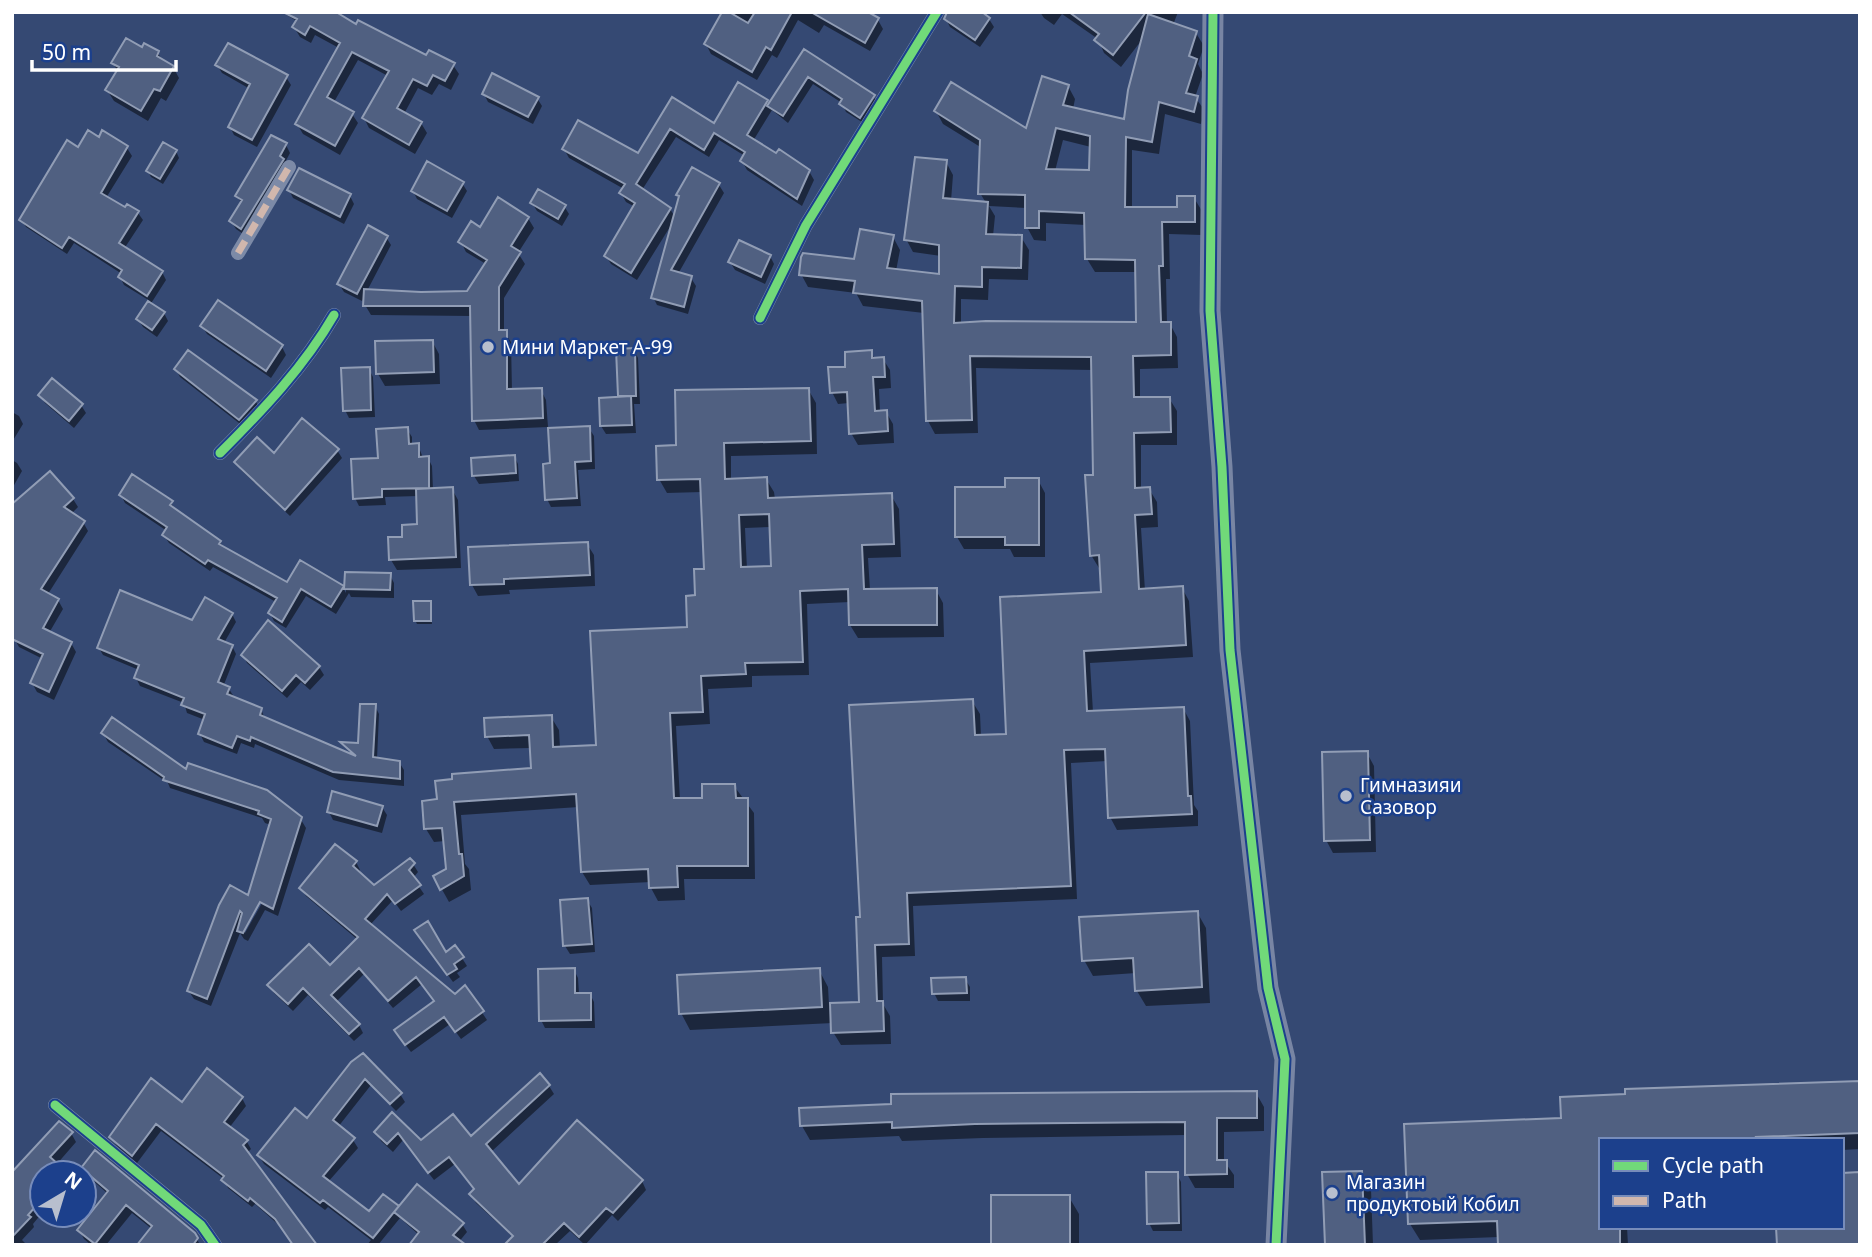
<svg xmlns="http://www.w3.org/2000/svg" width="1872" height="1257" viewBox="0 0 1872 1257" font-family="'Noto Sans',sans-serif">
<rect width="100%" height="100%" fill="#354973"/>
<path fill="#0007" fill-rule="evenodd" d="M282,12H332L427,58L453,65L459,74L451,90L439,84L432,95L418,88L404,114L421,123L427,133L415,154L369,128L364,118L388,76L358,60L334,102L352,114L358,123L340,155L303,134L297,124L339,48L315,35L311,43L300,37L294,27L298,22Z
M724,12H865L878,20L883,29L870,51L824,25L819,33L798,20L777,58L772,55L757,80L711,54L706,44Z
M1040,12H1178L1173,25L1196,33L1204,46L1198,64L1203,74L1195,97L1205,111L1201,124L1165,114L1159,154L1132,150V209H1179L1194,198L1202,211V235L1169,234L1170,279H1166L1167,324H1170L1177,337L1178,368L1140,369V399L1169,398L1177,411V445H1141V489H1149L1157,502L1158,527L1141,528L1145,591L1182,588L1189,601L1193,657L1090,663L1093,712L1183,708L1190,721L1194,805L1198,811V826L1117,830L1110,817L1107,761L1071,763L1077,899L913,906L915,956L882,957L883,1004L890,1016L891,1044L841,1045L833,1032V1023L690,1030L681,1013L819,970L828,987L829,1005L861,1004V919L972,701L980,714L981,737L1008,735L1103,594L1101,568H1099L1091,555L1094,477L1093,370L976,368L978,433L935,434L928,421L924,313L863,306L856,293L808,287L801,274L856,261L893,237L900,250L896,271L940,276L941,256L913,252L906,239L946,162L953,175L951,201L986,203L980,193L982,148L943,124L936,111L1027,131L1068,86L1075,99L1073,109L1126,121L1144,37L1121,67L1104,53L1098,39L1062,14L1054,25L1044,18ZM1063,140L1091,147V172L1055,171ZM989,206L1027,208V227L1034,240L1046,241V223L1086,225L1087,259L1095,272H1137L1138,324L961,325V299L988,300L989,279L1028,280L1029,250L1021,237L993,236L995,216Z
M946,19H989L994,27L980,47L950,27Z
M143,49L158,53L163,62L173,67L179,78L166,101L161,98L148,121L114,101L107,90L118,72L113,63Z
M805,52L873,96L878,104L865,124L846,112L842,103L813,84L788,123L772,110L753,141L809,171L814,180L802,206L747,170L742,161L745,156L719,140L709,157L676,137L642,190L670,209L675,217L680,199L678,195L719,185L724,193L678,274L691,278L696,286L688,314L657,305L653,297L673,222L637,280L611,264L606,256L635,207L626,202L621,193L624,189L569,158L564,149L638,155L672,99L714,125L767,101L770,106Z
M217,65L286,77L291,85L257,147L234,135L230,127L250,89L222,73Z
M484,94L537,98L542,106L533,124L488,102Z
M103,133L127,148L132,156L106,198L126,210L128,206L138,213L143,220L124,249L162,272L166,280L150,305L164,313L168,321L157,337L143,327L138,319L150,301L124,285L120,277L122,274L74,243L67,254L26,227L21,220L79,149L99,139Z
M286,145L290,153L246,236L236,229L231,221L242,204L237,196Z
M176,151L179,158L163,184L151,177L148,171Z
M462,183L467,191L452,218L417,199L413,191Z
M289,190L350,196L354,204L344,224L293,198Z
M532,203L564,206L569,214L562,226L537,211Z
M528,218L534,228L518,253L525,264L504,298V332L511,342L512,391L541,390L546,400L548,427L479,430L474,420L472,316L371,315L365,305V295L362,301L344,292L339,284L386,237L391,245L367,291L421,294L468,292L486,264L466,252L461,242L480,229Z
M770,256L774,264L765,284L735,270L730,262Z
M202,326L282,347L286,355L271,378L207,334Z
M432,341L439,354L440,384L385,386L378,374Z
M634,350L638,358L640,404H634L636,433L606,434L601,426L621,399L620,396Z
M871,352L875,359H883L890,370L891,388L879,389L880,412H886L893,424L894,443L858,445L851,433L849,403L838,404L832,392L847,368Z
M176,369L256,402L260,409L244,427L180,377Z
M369,369L373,377L375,417L349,418L345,410Z
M808,389L816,403L817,454L731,456V480L766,479L774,492L775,499L891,495L899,509L901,557L868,558L870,590H936L943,603L944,637L858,638L850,625V602L807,604L809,675L752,676V687L708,689L710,724L676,726L680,800H704L734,786L754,813L755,879H684L685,900L658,901L651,888V882L590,885L582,872L579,807L461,815L465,864L469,869L471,890L449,902L435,877L448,870L445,841L434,842L426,829L439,801L533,770L531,748L494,749L487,736L551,717L559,730L560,748L597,747L689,628L706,570L702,492L667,493L659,479L678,447ZM771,527L773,567L747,569L745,528Z
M40,395L81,405L86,413L74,428L45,403Z
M12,412L19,416L23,424L12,442Z
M589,428L594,436L595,469L578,470L581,506L551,507L547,499L552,465Z
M407,429L412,437V445H418L423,458H428L432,466L433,490L452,489L458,500L461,568L397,570L391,560L404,538L419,526L418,496L385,497L386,505L359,506L355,498L379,460Z
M337,450L342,458L290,516L241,470L236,462L274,455Z
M514,456L518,464L519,481L479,484L474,476Z
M12,460L17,463L22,471L13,487Z
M1038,480L1045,493V557H1014L1010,549H964L957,537L1007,489Z
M121,495L171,503L176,511L220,542L224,549L288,584L343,587L346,593V574L390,575L394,583V598L351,597L349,593L336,614L306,596L286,628L274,621L270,613L276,602L213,567L210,571L169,543L164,535L167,531L125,503Z
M73,499L78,507L71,514L83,522L88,531L48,594L58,600L63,609L49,633L71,643L76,652L54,700L37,692L32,683L43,659L19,647L14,638L12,531Z
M587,544L594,555L595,586L509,590L510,594L478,596L472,585Z
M430,603L432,624H417L415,620Z
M232,614L236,622L224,643L232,646L236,654L223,687L229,689L234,697L261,709L265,719L354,756L343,744L360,745L375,706L379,714L377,759L399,762L404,770V786L339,780L255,744L254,748L241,743L237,754L204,742L200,734L205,720L187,713L184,703L140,686L136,678L139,670L103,655L99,648Z
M268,623L319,667L324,675L310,690L301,682L287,698L247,663L243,655Z
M103,733L300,818L306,828L278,916L265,910L248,941L244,939L240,933L211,1006L194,999L188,990L221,906L249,898L271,825L265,823L262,818L170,788L168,783L108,742ZM263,894L266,896L245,933V926Z
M1367,753L1374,766L1376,852L1333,853L1326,840Z
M382,807L387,815L382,833L333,820L329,812Z
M356,862L360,870L358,873L373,887L413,864L418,872L413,878L424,894L401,911L393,900L370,925L456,996L465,987L487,1020L461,1039L450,1024L411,1052L401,1039L436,1002L422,984L393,1008L364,974L336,1002L359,1025L363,1033L354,1041L308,995L293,1011L274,993L270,985L329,967L358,940L306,896L301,888Z
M587,900L592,908L595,952L570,954L565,946Z
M1197,912L1206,928L1210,1003L1146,1006L1137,991L1136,973L1093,976L1084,960Z
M421,938L446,954L462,958L467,966L457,973L460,977L453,982Z
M574,970L578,978L579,994H590L594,1002L595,1028H545L541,1020Z
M965,979L970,987V1001H938L934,993Z
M352,1063L400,1094L405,1102L396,1111L371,1085L338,1127L353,1140L358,1148L328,1182L370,1214L398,1207L462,1224L467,1232L458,1243L419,1235L400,1218L378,1245H367L371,1240L328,1207L325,1210L264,1164L259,1156L307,1120Z
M1860,1083V1149L1842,1150V1140H1601V1227H1627L1628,1245H1500L1499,1237L1420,1240L1410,1224L1563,1120Z
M549,1086L554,1094L491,1152L519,1187L642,1181L646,1190L618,1221L612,1215L585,1245L570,1231L555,1245H507L514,1238L476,1203L471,1194L475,1190L455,1164L434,1180L403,1140L393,1152L381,1141L376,1132L393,1115L421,1142L471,1139Z
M1256,1093L1264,1107V1131L1224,1132V1161L1234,1175V1188H1195L1187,1174V1135L983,1138L902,1141L899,1136L810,1140L802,1126L801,1110Z
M242,1098L246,1106L229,1128L247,1142L251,1149L247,1153L281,1227L255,1204L252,1207L228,1188L224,1179L161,1131L137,1163L116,1145L111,1137L182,1104Z
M71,1133L76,1142L56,1165L65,1173H42V1213L33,1224L34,1227L22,1240L27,1245H12V1175Z
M83,1168L197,1239L200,1245H139L152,1229L132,1213L106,1245H91L84,1239L79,1230L108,1194L89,1177Z
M1361,1172L1371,1189L1373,1245H1327Z
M1177,1174L1181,1182L1182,1231H1153L1149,1223Z
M1069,1197L1079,1214V1245H993Z"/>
<path fill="#506081" stroke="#919db5" stroke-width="2" fill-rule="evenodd" d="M283,12H336L356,24L358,20L426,55L429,50L455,63L445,81L433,75L427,86L413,79L397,108L422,122L409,145L362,118L389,71L352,52L327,97L354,112L335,146L295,124L340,43L310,26L305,35L292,27L297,19Z
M722,12H729L748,23L755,12H792L771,50L766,47L752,72L704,44Z
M811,12H868L879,18L865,43Z
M947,12H982L990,18L975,40L944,19Z
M1069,12H1146L1113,55L1094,40L1099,34Z
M1148,14L1197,31L1189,56L1197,59L1186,93L1198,96L1194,112L1159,102L1152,142L1126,137L1125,207H1177V196H1195V222H1162L1163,266H1159L1161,322H1171V355L1133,356L1134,397H1170L1171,432L1134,433L1135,488L1150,487L1152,514L1135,515L1139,589L1183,586L1186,645L1084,651L1087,711L1184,707L1188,796H1191L1192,814L1108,818L1105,749L1064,750L1071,886L907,893L909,944L875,945L877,1001H883L884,1031L831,1033L830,1003L859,1002L856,917H860L849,705L973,699L975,735L1006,734L1000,597L1101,592L1099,555L1090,556L1085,475H1093L1091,357L970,356L972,420L926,421L922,301L853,293L855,281L799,275L801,257L803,253L854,259L860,229L894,235L887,268L939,274V245L904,240L915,157L947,160L943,198L988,202L986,234L1022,235L1021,268L982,267V287L955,286L954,323L986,321L1136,322L1135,260L1085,259L1084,213L1039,211V228H1025V195L978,194L980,140L934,111L951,82L1026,128L1042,76L1069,85L1063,105L1124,119L1128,90ZM1056,128L1090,136L1089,170L1046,169Z
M126,38L142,47L144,43L159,51L157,56L174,66L160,91L154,89L141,111L105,90L119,67L111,63Z
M228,43L288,75L252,140L228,127L250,84L215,65Z
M804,49L875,95L860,118L839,104L842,99L808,77L783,116L767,106Z
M492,73L539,97L528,117L482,94Z
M738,82L768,100L747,135L776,153L779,149L810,170L797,199L740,161L745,152L714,133L704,150L670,129L636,184L671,208L631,273L604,256L635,203L619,193L625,184L562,149L578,120L638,153L672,97L714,123Z
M88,130L99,137L102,130L128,146L101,193L125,207L127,204L139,211L119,243L163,271L147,296L118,277L122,270L69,237L62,248L19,220L67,140L78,147Z
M271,135L287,143L280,156L284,159L241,229L229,221L242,200L235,196Z
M163,142L177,150L160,179L146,171Z
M427,161L464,182L447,211L411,191Z
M692,167L720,183L671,270L692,276L684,307L651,298L679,196L676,195Z
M299,168L351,194L340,217L287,190Z
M538,189L566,205L558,219L530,203Z
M498,197L529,217L511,246L521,252L499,287V330H507V389L542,388L543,418L472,421L470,306H363L364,289L421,292L467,291L487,260L458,242L471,221L480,227Z
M368,225L388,236L357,294L337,284Z
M739,240L771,255L761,277L728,262Z
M218,300L283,345L266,371L200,326Z
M148,301L165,312L152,330L136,319Z
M433,340L434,372L376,374L375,341Z
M635,348L636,396H618L616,349Z
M188,350L257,400L239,420L174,369Z
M872,350V358L884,357L885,377H873L875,411L887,410L888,431L849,434L847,392L830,393L828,367H845V352Z
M370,367L371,410L343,411L341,368Z
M52,378L83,404L69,421L38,395Z
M809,388L811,441L724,443L725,479L767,477L768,498L892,493L894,544L862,545L864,589L937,588V625H849L848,589L800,591L803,662L745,663L746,674L701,676L703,712L670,713L674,798H702V784H735L736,798H748V866H677L678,887L649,888L648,869L581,872L576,794L454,802L459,854H462L464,876L440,890L433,876L446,869L442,828L424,829L422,801L437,799L435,781L452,779V774L531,768L529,735L485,737L484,718L552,715L553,747L596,745L590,631L687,627L686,596L695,595L694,569H704L700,479L657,480L656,446L676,445L675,390ZM769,514L771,566L741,567L739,515Z
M631,396L632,425L600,426L599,398Z
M302,418L339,449L285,510L234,462L257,437L274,453Z
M590,426L591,461L575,462L577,498L545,500L543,464L550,463L548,428Z
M408,427L409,444L419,443V457L429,456V488L382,489V497L353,499L351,459L378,458L376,429Z
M515,455L516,473L472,476L471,458Z
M50,471L74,498L64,507L85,521L41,589L59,599L43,628L72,642L49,692L30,683L43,654L12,639V504Z
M132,474L173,501L170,505L221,541L219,544L287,582L300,560L344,586L331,607L301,589L282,622L268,613L277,598L208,560L205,564L162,535L167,527L119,495Z
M1005,478H1039V545H1005V537H955V487H1005Z
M453,487L456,557L389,560L388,537H402V525L417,524L416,489Z
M588,542L590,575L504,579V584L470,585L468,547Z
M345,572L391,573L390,590L344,589Z
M120,590L192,620L205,597L233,613L218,639L233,645L218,682L230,687L227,694L262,708L260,715L356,756L340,742L358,743L360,704H376L373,757L400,761V779L333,772L251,737L250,741L237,736L232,748L198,734L205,714L181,705L184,698L134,678L139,665L97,648Z
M413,601H431V621H414Z
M268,620L320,666L305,683L296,675L282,691L241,655Z
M112,717L186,769L188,763L267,790L302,817L273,909L260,902L243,933L237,931L242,913L240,911L207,999L187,991L219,905L230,885L248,895L271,819L258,814L259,811L163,780L164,777L101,733Z
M1368,751L1370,840L1324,841L1322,752Z
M332,791L383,806L377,826L327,812Z
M335,844L357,861L353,866L374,885L410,858L415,863L409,870L421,885L395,904L387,894L365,919L455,994L465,985L484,1011L455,1032L444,1017L405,1045L394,1030L434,1001L416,977L388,1001L359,968L331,995L360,1024L349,1034L303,988L288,1004L267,985L309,944L330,965L358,937L299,888Z
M588,898L592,944L563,946L560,900Z
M1198,911L1202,987L1135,991L1133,958L1082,961L1079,917Z
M428,921L446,952L455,945L464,957L454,964L457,969L447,975L414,930Z
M575,968V993H591V1020L539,1021L538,969Z
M820,968L822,1007L679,1014L677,975Z
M966,977L967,993L932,994L931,978Z
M363,1053L402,1093L390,1104L365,1079L333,1120L355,1138L323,1176L369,1211L383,1194L399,1206L373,1238L323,1200L320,1203L257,1155L295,1108L307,1118L351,1062Z
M207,1068L243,1097L224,1122L248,1140L243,1145L317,1245H293L275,1219L250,1198L248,1201L221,1180L224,1176L156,1124L132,1156L109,1137L151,1078L182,1102Z
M540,1073L550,1085L486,1144L519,1184L577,1120L643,1180L613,1213L606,1208L579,1237L564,1223L542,1245H504L513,1236L469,1194L474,1189L449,1157L428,1173L398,1133L387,1144L374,1132L392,1112L421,1140L453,1114L471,1136Z
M1860,1081V1133L1756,1137L1757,1140H1601V1227H1620V1245H1498L1497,1221L1408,1224L1404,1124L1561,1118L1560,1097L1625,1094V1089Z
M1257,1091V1118H1217V1160H1227V1174L1185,1175V1122L975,1124L892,1128V1122L800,1126L799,1108L891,1104V1094Z
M59,1121L73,1132L50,1157L68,1173H42V1199L28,1215L31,1217L12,1237V1172Z
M95,1150L195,1233L198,1238L193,1245H137L152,1226L126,1205L95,1244L77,1230L108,1191L81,1168Z
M1362,1171L1365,1245H1325L1322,1172Z
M1146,1172H1178L1179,1223L1147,1224Z
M1859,1172L1860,1245H1777L1776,1227H1842V1173Z
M417,1184L464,1223L453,1235L466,1245H409L419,1232L394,1212Z
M991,1195H1070V1245H991Z"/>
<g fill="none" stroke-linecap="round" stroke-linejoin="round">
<path stroke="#7c8aa7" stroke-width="14" d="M238,253L289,167
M760,318L806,225L937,12
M220,453C262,411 304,367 334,315
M55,1105L201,1225L215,1245"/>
<path stroke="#7885a3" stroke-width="21" d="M1213,12L1210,311L1222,467L1230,650L1268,988L1285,1059L1276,1245"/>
<path stroke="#d1b7ad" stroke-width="7" stroke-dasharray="14 7" stroke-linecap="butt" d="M238,253L289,167"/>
<g stroke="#1c408c" stroke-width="13">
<path id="cycleway" d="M1213,12L1210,311L1222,467L1230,650L1268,988L1285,1059L1276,1245
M760,318L806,225L937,12
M220,453C262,411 304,367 334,315
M55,1105L201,1225L215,1245"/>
</g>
<use href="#cycleway" stroke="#71d979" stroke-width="9"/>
</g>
<g fill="#b8bfce" stroke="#1c408c" stroke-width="2.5">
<circle cx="488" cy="347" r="7"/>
<circle cx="1346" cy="796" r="7"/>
<circle cx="1332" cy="1193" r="7"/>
</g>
<g text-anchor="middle" stroke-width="5" stroke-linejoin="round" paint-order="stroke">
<g font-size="19" fill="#fff" stroke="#1c408c" text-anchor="start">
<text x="502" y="354">Мини Маркет А-99</text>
<text x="1360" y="792">Гимназияи<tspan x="1360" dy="22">Сазовор</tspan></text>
<text x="1346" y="1189">Магазин<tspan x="1346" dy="22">продуктоый Кобил</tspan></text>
</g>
</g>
<rect width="1872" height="1257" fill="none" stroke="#ffffff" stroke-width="28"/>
<rect x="1599" y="1138" width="245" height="91" fill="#1c408c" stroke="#778cba" stroke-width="2"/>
<rect x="1613" y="1161" width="35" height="10" fill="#71d979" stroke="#778cba" stroke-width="2"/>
<text x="1662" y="1173" font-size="21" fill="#ffffff">Cycle path</text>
<rect x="1613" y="1196" width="35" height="10" fill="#d1b7ad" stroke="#778cba" stroke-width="2"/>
<text x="1662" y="1208" font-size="21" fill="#ffffff">Path</text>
<g transform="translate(63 1194) rotate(38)"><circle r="33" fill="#1c408c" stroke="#778cba" stroke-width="2"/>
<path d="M0-5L12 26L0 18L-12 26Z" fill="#b8bfce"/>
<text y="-10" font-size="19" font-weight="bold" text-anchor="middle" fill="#ffffff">N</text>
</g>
<path d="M32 60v10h144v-10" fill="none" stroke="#ffffff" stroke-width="3.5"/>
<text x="42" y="60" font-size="21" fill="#ffffff" stroke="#1c408c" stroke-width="5" paint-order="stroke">50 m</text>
</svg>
